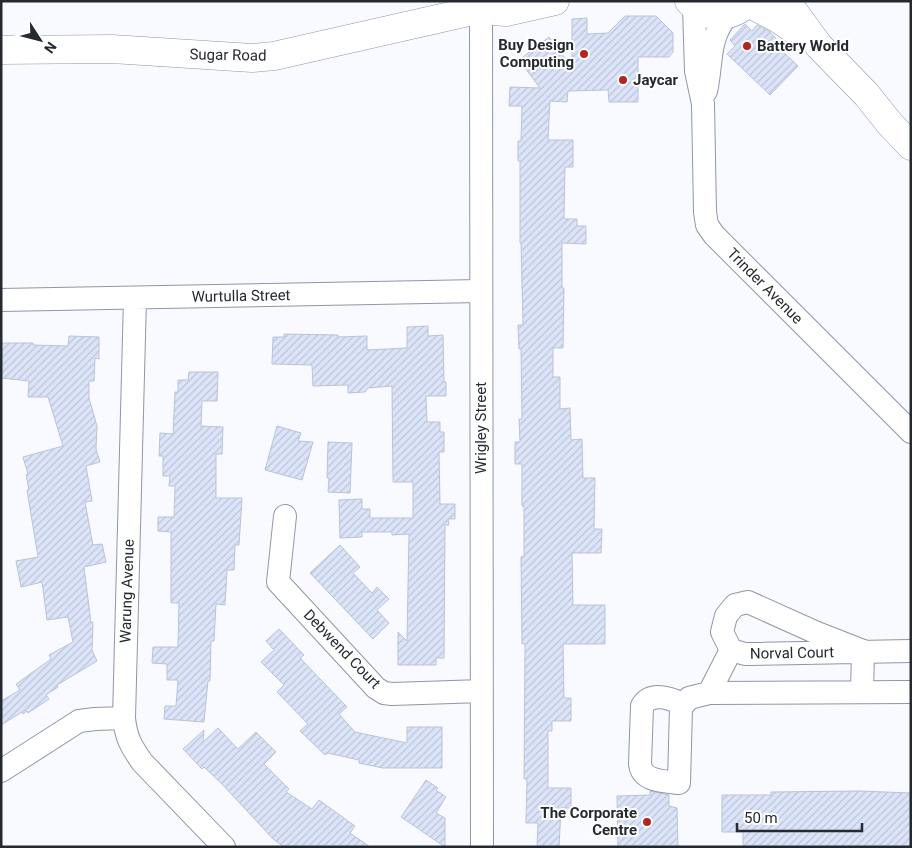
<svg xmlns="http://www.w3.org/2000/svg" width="912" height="848" viewBox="0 0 912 848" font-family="Roboto,sans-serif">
<defs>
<pattern id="building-hatch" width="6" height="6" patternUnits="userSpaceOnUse" patternTransform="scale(1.25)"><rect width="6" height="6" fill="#dce4f9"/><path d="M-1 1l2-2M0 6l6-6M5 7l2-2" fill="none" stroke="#bdc4d6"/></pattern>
</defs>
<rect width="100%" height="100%" fill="#f9faff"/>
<path fill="url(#building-hatch)" stroke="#bbc3d7" d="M625,16H656L673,33V52L669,57H638V102H609L608,90L568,91L567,102L550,101L548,140H573V167H565L564,219H577V226H586V244L562,243V288H564L563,348H553V377H560V409L570,408L571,440L582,439L583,478H595L594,529H602L601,553H572L573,605H605V644H563L564,698H571V721H552V731H548V788H571V808H561L559,847H537L538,823H526L527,779H524L525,644H522L521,557L524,556V506H522V464H515V442H520L519,419H522L521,349H519L518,325H523L521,243H520V161H518V141H521L522,106H509L510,87L540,88L519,60L549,37L572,67V19L587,18V34L608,33Z
M745,24L752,31L757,25L769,31L780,43L777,46L798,66L770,95L727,54L735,46L730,40Z
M428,326V336L443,335L444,382H446V396H426L427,422H440V432H444V452H439L440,504H455V519H448L449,525H445L444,658H436V665H398V632L407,641L409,534L392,535V532H362V537L340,538L339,500L362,499V509H370V518H413V482H393L392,386L368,388L365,392L348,393V385L313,386L312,365L272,364L273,337H284V334L338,335V337L367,336V350L407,348V327Z
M69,336L99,337V359L95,358L94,381H89V398L97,426L96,449L100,462L86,466L92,501L85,502L93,545L102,544L106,562L84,567L91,623L93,622L92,650L97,661L57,685L58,687L46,695L49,699L28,713L27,711L23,714L22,712L1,725V701L20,690L16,684L51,659L49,655L73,642L68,617L47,620L42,582L21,587L16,561L38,557L27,490H29L26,475L28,474L23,457L63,446L48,397H28L29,381L1,378V343H33V345L68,346Z
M189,372H218L217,401H202L201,426L223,427L222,454H216V498H242L239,545H235L234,570H227L225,605L216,604L214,641H211L210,681H208L204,722L164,719L165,706H176L178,680H167V664L152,663L153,647H178L179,603H171V532L158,531V517H174L175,486H169L170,476H163V456H159L160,433L173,434L175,392H178V380H188Z
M277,426L301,433L298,441L313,442L302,480L265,470Z
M328,442L352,443L350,493L328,492L329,478H327Z
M340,545L360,567L353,573L372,593L377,587L389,599L377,610L389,623L373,639L310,573Z
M279,629L304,655L300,658L347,707L339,714L355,732L407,743V727H442V768H383L359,763V760L328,753L325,755L300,731L308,724L277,692L284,685L261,662L274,650L266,641Z
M218,728L238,749L256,732L276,752L264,764L289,789L286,792L312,809L319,800L355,826L350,833L370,847H284L273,839L222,784L204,767L202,769L183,749L204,730L203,742Z
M426,780L438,788L436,790L446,797L436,813L445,818V847L401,817Z
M650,791L669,795V806L677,808L678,847H618L617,796L650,795Z
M860,791L911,793V847H743V832H722V795H771V792Z"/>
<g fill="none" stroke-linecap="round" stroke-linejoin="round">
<g stroke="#8e96a9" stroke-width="24">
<path id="minor" d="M694,7L696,71L703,104L705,212L707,225L714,235L911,432
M481,9L482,847
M706,91C711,71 709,46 719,28C721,23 725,19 727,15
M135,298L124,718C126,738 131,746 142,762L224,847
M1,300L480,291
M285,516L278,582L376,688L384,693L392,694L482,691
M863,651L817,633L748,602L735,605L726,616L722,632L731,650L745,654L911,651
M862,692L863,651
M709,693L911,692
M683,704C670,698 651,691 642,706L640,764C642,782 665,781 679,783L681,708L689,698L709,693L731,650
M1,771L79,721L95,719L124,718"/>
</g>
<g stroke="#8e96a9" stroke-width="29">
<path id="major" d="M689,1C705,20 733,19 749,1
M786,1L819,46L866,94L890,124L911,146
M748,3L777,18L805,37
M482,10L506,12L555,1
M1,50L112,49L252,58L274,56L481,9L500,1"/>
</g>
<use href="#minor" stroke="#fff" stroke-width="22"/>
<use href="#major" stroke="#fff" stroke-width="28"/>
</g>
<g fill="#b4251c" stroke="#fff" stroke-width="2">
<circle cx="747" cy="46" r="5"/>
<circle cx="584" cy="54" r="5"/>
<circle cx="623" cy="80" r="5"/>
<circle cx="647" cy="822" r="5"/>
</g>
<g text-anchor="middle" stroke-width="4" stroke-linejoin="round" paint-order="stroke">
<g font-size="15" font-weight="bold" fill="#252930" stroke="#fff" text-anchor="end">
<text x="574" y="50">Buy Design<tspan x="574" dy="17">Computing</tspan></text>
<text x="757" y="51" text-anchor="start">Battery World</text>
<text x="633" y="85" text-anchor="start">Jaycar</text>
<text x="637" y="818">The Corporate<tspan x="637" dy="17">Centre</tspan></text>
</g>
<g font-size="15" fill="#252930" stroke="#fff">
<text transform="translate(228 55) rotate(1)" y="5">Sugar Road</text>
<text transform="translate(765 286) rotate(45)" y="5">Trinder Avenue</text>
<text transform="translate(241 296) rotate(-1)" y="5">Wurtulla Street</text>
<text transform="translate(481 428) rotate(-90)" y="5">Wrigley Street</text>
<text transform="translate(127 591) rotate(-88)" y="5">Warung Avenue</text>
<text transform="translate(342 649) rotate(46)" y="5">Debwend Court</text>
<text transform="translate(792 653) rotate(-1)" y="5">Norval Court</text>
</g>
</g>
<rect width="912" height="848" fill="none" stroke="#252930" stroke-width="5"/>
<g transform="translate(40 40) rotate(126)" stroke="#ffffff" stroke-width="4" paint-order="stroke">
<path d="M0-4L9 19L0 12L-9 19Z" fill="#252930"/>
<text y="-8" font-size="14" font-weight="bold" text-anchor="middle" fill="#252930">N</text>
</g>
<path d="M737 823v8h125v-8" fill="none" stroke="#252930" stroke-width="2.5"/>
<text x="744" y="823" font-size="15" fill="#252930" stroke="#ffffff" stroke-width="4" paint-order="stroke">50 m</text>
</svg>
